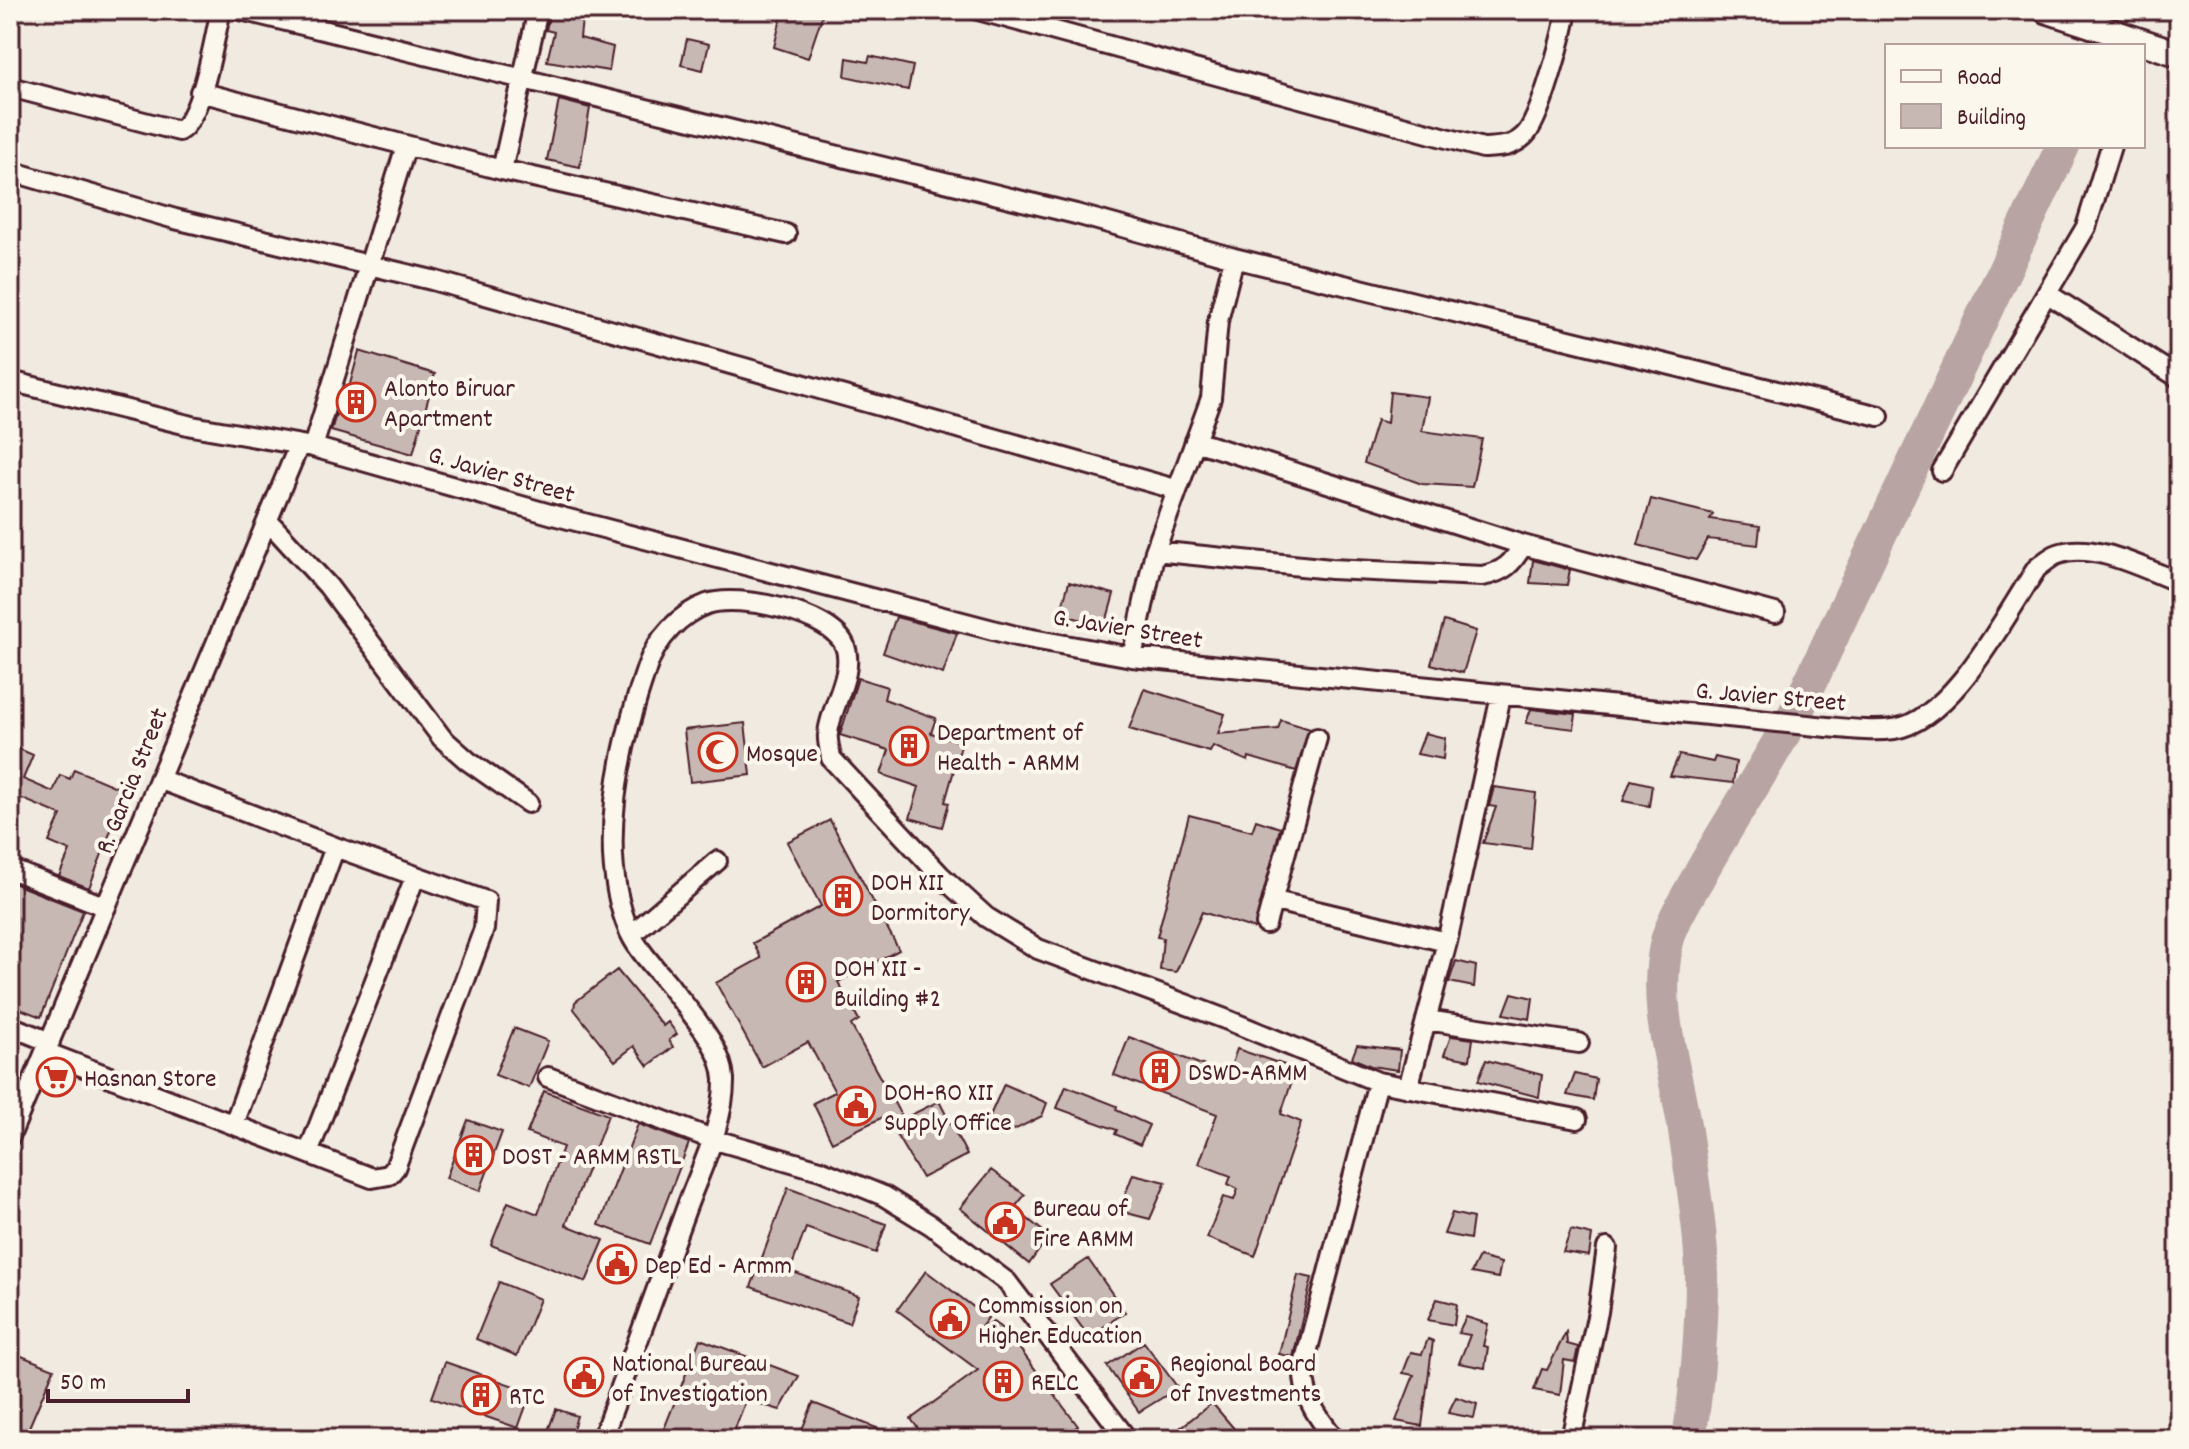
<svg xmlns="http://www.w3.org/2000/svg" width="2189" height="1449" viewBox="0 0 2189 1449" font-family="Dekko,sans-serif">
<rect width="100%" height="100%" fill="#f0eae0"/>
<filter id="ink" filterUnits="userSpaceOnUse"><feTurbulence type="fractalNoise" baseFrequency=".0125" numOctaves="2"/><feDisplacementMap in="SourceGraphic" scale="16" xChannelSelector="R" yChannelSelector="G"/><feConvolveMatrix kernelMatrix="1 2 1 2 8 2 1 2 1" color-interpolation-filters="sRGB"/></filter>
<g filter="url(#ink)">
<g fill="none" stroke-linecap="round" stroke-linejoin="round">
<path stroke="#b8a4a2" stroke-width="34" d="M2102,46L2115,10
M1689,1439C1697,1386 1702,1330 1702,1276C1701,1228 1692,1179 1685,1131C1676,1069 1653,1010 1666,946C1671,921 1688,896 1700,874C1732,816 1770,762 1801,702L2063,146"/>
</g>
<path fill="#c8b8b3" stroke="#4a1f2b" stroke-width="2" d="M783,10H824L808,58L774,47Z
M550,12L582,19L580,38L613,47L609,71L547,61L554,32L546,30Z
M687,39L709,44L703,70L681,65Z
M870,56L913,66L908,90L845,76L847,58L868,62Z
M559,100L590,108L580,167L547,160Z
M359,351L435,374L413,454L331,431L342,394L347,395Z
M1390,392L1428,397L1422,431L1482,439L1472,487L1422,484L1364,463L1377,420L1387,423Z
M1651,499L1713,514L1710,519L1760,526L1758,545L1708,539L1696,560L1638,545Z
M1533,560L1570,570L1567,585L1530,583Z
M1069,582L1114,594L1105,626L1060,614Z
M896,617L957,633L943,674L883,653Z
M1444,621L1476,631L1463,673L1431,664Z
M858,678L887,687L884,699L936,718L931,733L962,742L945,802L949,803L942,827L910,818L919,787L881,774L889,750L840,735Z
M1144,689L1225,714L1218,734L1278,729L1281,720L1310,729L1296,771L1249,757L1248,761L1213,746L1210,752L1129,729Z
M1531,709L1576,714L1574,729L1526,723Z
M745,723L751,775L690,782L684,730Z
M1425,733L1445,738L1443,759L1417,754Z
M10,745L33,755L23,779L53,792L60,775L70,779L74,769L126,791L89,888L59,876L70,851L49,842L61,815L16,796L10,809Z
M1679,755L1713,762L1715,757L1736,762L1733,783L1670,776Z
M1631,780L1652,785L1649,806L1623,801Z
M1494,787L1536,793L1531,849L1483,843L1496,807L1489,806Z
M1189,815L1252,831L1256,820L1280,828L1255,929L1202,912L1176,972L1160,970L1163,938L1157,937Z
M830,820L899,950L838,982L859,1020L851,1025L903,1119L939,1101L967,1155L922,1178L885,1116L832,1142L813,1103L835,1092L808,1042L762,1067L716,983L761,958L753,943L821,906L787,842Z
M10,882L83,911L41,1017L10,1005Z
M1456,961L1476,966L1474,987L1449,982Z
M617,970L663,1026L668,1022L677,1034L669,1040L673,1047L648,1066L634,1046L615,1061L574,1009L575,1002Z
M1512,993L1533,998L1530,1019L1504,1014Z
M514,1028L548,1041L529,1088L495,1075Z
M1451,1036L1473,1039L1470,1060L1444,1055Z
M1129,1037L1228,1075L1237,1049L1296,1069L1281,1114L1301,1122L1255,1256L1207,1238L1223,1197L1234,1200L1238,1189L1228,1184L1231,1176L1199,1164L1217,1114L1114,1075Z
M1357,1045L1400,1050L1398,1070L1371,1066L1352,1058Z
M1486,1060L1542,1075L1539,1097L1478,1081Z
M1575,1074L1596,1079L1593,1100L1567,1095Z
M1004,1084L1047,1103L1042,1116L1002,1136L984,1129Z
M1066,1086L1117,1106L1116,1110L1149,1125L1140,1145L1115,1134L1117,1130L1057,1108Z
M544,1091L608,1115L566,1225L604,1240L586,1282L491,1245L508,1202L538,1214L563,1147L527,1133Z
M468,1120L502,1132L480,1191L446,1178Z
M638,1124L689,1143L650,1244L599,1225Z
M991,1170L1025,1195L1014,1208L1049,1236L1029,1264L960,1208Z
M1133,1174L1166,1182L1150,1219L1119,1211Z
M788,1188L886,1224L876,1253L806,1228L790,1271L859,1296L849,1323L751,1287Z
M1452,1213L1473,1218L1470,1239L1444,1234Z
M1571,1230L1592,1235L1589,1256L1563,1252Z
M1479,1257L1501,1263L1498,1278L1471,1273Z
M1088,1259L1125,1312L1089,1337L1050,1284Z
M926,1271L988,1318L977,1332L993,1322L1007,1332L1078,1426L1072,1430L1078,1439H926L911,1419L978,1370L897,1310Z
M1298,1275L1312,1278L1293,1357L1279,1354Z
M499,1282L540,1299L517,1356L476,1339Z
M1437,1299L1457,1304L1454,1325L1428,1320Z
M1466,1317L1488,1324L1483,1346L1488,1347L1485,1368L1459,1363L1470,1335L1458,1333Z
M1566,1332L1567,1344L1578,1347L1575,1362L1564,1360L1560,1395L1534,1390L1542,1369L1547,1370Z
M700,1339L799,1376L780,1410L746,1400L731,1439H660Z
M1428,1339L1433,1341L1422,1426L1396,1421L1414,1375L1403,1373L1411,1352L1422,1354Z
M1144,1342L1178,1388L1139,1412L1107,1366Z
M14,1353L54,1369L24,1439H10V1361Z
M445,1362L531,1392L518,1428L432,1398Z
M1456,1397L1477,1404L1474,1418L1448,1413Z
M813,1403L902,1438V1439H798Z
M1212,1403L1243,1439H1166Z
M556,1409L577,1416L570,1439H545Z"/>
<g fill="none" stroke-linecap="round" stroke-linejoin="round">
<g stroke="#4a1f2b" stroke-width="24">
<path id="minor" d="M241,10L1076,214L1234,258L1879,416
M978,10L1483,148C1499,147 1511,148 1524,136C1540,122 1563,34 1567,10
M10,87L179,131C203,117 214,38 221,10
M200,92L502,170L786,234
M502,170L538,10
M10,171L175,219L432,280L1175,489
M2048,294L2179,378
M10,381L192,426L313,447L557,516L1016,636L1132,657L1827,727C1849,729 1872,732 1894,729C1953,720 2005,615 2037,568C2044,563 2051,556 2058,554C2094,541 2146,570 2179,582
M1195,441L1523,545L1775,613
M313,447L406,146
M1942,471L2086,227L2111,146
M269,522L328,586L442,738L468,761L528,803
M1155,551L1331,569L1482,576C1504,572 1512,564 1523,545
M1132,657L1155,551L1211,398L1218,321L1234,258
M10,869L106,907
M1275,901L1447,942
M1266,924L1317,738
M631,935L717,861
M1426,1020L1579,1043
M10,1026L50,1042
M45,1052L372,1178L389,1175L395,1168L484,929L486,901L335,847L159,779
M548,1077L712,1139L820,1170L884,1196L931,1225L1007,1282L1127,1439
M1378,1082L1577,1119
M1408,1088L1447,942L1501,696
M234,1124L335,847
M10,1136L299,445
M309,1151L415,877
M602,1439C630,1361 659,1284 687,1206C701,1168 725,1121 724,1079C722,1045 689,1012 670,986C657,970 639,952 630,933C595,854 620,746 647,667C656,640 679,614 707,604C738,593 832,613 845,646C855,673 830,707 828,734C827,741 830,750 831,758L940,875L986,917L1038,949L1225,1019L1378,1082L1304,1364C1302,1396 1315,1414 1335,1439
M1571,1439L1598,1312L1607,1248"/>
</g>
<g stroke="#4a1f2b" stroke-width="30">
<path id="major" d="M2046,10L2179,54"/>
</g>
<use href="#minor" stroke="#fbf7ec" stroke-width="18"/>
<use href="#major" stroke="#fbf7ec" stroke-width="24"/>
</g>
</g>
<defs>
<g id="building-ring" transform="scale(2)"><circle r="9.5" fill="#fbf7ec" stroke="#c8321e" stroke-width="1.5"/><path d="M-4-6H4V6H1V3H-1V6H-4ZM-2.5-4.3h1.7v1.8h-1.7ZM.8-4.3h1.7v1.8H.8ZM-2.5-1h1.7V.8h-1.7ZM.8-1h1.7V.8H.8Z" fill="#c8321e"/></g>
<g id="mosque-ring" transform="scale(2)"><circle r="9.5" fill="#fbf7ec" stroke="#c8321e" stroke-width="1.5"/><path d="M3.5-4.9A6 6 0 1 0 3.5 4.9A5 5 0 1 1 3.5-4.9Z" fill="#c8321e"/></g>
<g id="supermarket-ring" transform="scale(2)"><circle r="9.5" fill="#fbf7ec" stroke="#c8321e" stroke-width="1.5"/><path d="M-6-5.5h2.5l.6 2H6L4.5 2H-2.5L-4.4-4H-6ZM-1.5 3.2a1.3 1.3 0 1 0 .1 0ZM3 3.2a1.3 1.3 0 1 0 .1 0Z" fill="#c8321e"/></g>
<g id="civic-ring" transform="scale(2)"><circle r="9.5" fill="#fbf7ec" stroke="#c8321e" stroke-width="1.5"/><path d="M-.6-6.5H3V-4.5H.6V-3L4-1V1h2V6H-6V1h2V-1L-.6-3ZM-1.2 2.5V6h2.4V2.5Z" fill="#c8321e"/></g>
</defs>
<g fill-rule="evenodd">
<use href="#building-ring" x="356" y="402"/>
<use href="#building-ring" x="909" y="746"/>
<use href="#mosque-ring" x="718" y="752"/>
<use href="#building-ring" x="843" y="896"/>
<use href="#building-ring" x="806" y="982"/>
<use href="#building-ring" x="1160" y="1071"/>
<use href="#supermarket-ring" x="56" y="1077"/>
<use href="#civic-ring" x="856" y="1106"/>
<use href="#building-ring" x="474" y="1155"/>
<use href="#civic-ring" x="1005" y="1222"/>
<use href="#civic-ring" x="617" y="1264"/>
<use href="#civic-ring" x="950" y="1319"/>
<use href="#civic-ring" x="584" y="1377"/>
<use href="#civic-ring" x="1142" y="1377"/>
<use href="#building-ring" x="1003" y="1381"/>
<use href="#building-ring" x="481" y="1395"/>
</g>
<g text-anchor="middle" stroke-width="8" stroke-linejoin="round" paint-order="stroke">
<g font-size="26" fill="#4a1f2b" stroke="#fbf7ec" text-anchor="start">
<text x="384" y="396">Alonto Biruar<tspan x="384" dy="30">Apartment</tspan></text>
<text x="937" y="740">Department of<tspan x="937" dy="30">Health - ARMM</tspan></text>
<text x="746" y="761">Mosque</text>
<text x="871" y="890">DOH XII<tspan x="871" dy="30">Dormitory</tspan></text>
<text x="834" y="976">DOH XII -<tspan x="834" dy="30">Building #2</tspan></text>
<text x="1188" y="1080">DSWD-ARMM</text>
<text x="84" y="1086">Hasnan Store</text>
<text x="884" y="1100">DOH-RO XII<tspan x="884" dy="30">Supply Office</tspan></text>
<text x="502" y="1164">DOST - ARMM RSTL</text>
<text x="1033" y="1216">Bureau of<tspan x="1033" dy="30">Fire ARMM</tspan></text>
<text x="645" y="1273">Dep Ed - Armm</text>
<text x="978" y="1313">Commission on<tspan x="978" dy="30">Higher Education</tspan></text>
<text x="612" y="1371">National Bureau<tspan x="612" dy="30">of Investigation</tspan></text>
<text x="1170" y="1371">Regional Board<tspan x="1170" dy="30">of Investments</tspan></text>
<text x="1031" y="1390">RELC</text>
<text x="509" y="1404">RTC</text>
</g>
<g font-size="26" fill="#4a1f2b" stroke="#fbf7ec">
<text transform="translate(502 473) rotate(16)" y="9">G. Javier Street</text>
<text transform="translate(1128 627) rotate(9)" y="9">G. Javier Street</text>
<text transform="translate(1771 695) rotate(5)" y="9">G. Javier Street</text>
<text transform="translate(130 780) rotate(-68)" y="9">R. Garcia Street</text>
</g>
</g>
<rect width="2189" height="1449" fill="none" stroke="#fbf7ec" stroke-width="40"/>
<rect x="20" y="20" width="2149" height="1409" fill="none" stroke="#4a1f2b" stroke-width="3" filter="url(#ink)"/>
<rect x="1885" y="44" width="260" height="104" fill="#fbf7ec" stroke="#b4a19f" stroke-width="2"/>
<rect x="1901" y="70" width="40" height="12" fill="#fbf7ec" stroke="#b4a19f" stroke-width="2"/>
<text x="1957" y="84" font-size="24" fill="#4a1f2b">Road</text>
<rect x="1901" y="104" width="40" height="24" fill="#c8b8b3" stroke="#b4a19f" stroke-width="2"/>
<text x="1957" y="124" font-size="24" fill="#4a1f2b">Building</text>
<path d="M48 1389v12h140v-12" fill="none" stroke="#4a1f2b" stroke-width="4"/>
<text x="60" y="1389" font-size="24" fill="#4a1f2b" stroke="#fbf7ec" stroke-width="6" paint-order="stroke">50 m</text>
</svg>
